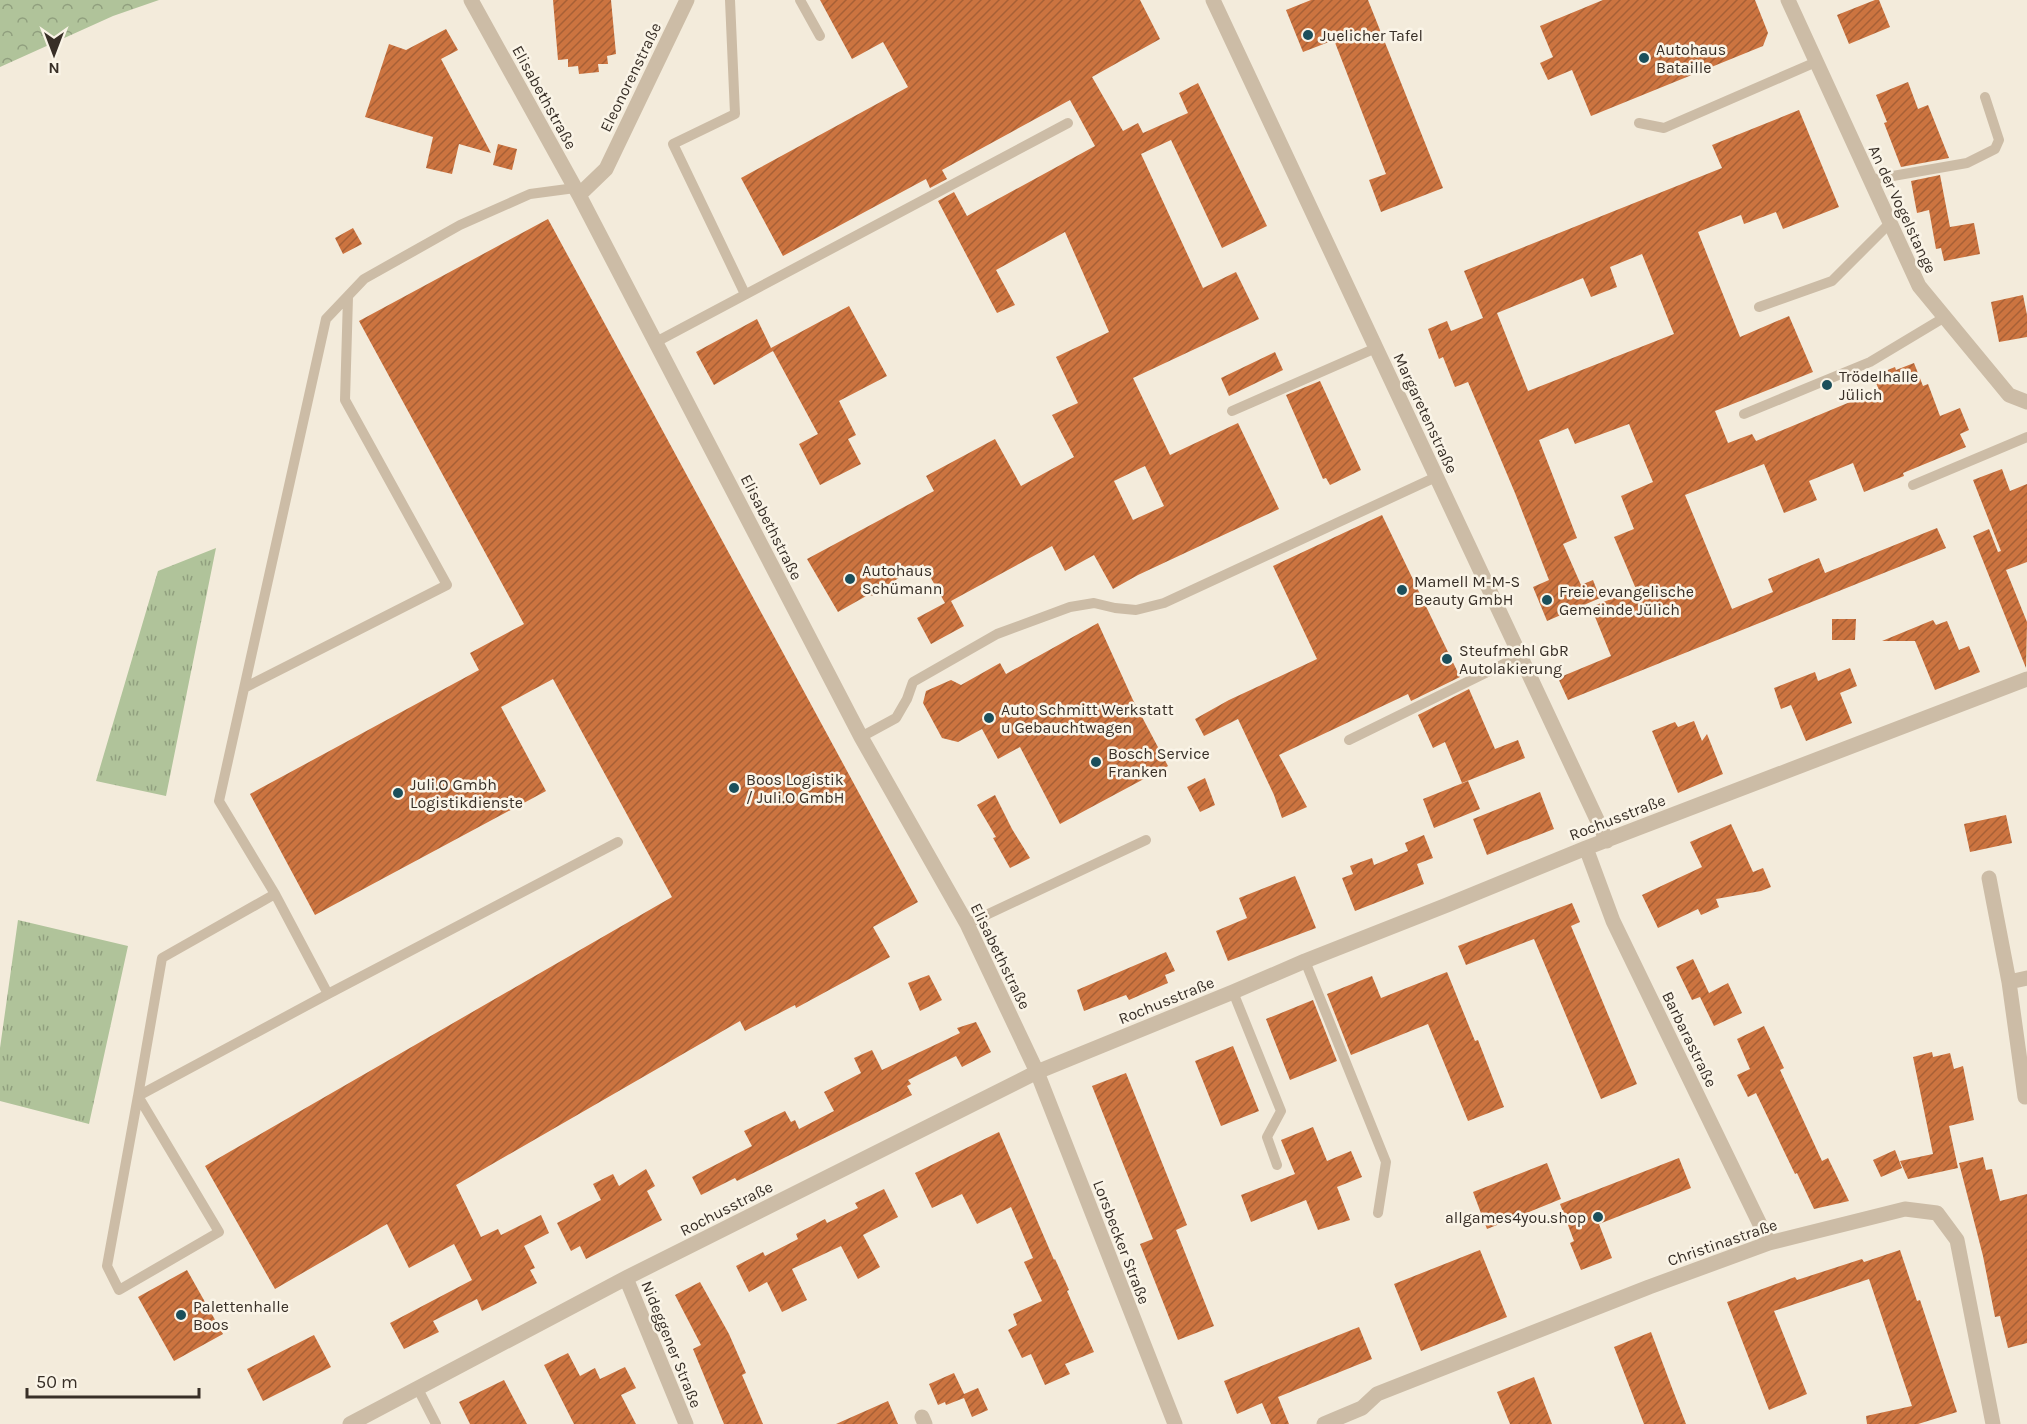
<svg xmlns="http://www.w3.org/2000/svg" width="2027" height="1424" viewBox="0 0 2027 1424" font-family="Karla,sans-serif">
<defs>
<pattern id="grass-tufts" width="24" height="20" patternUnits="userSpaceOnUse" patternTransform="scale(1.5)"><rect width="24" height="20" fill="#b0c39a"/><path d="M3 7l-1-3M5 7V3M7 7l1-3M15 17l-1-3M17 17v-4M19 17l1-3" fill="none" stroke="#909f7e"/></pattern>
<pattern id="forest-crowns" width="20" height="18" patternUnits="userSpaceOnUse" patternTransform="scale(1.5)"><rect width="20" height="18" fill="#b0c39a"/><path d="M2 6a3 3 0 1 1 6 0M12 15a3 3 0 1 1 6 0" fill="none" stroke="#909f7e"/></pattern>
<pattern id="building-hatch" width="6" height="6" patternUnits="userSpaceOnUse" patternTransform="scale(1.5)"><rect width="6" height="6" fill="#cc7440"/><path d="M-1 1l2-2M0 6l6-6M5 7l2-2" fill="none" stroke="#a76036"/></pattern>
</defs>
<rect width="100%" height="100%" fill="#f3ebdb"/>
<path fill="url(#grass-tufts)" d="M216,548L166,796L96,781L158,571Z
M18,920L128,946L89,1124L0,1101V1048Z"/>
<path fill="url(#forest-crowns)" d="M0,0H159L113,16L0,67Z"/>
<path fill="url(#building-hatch)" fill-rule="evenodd" d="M553,0H611L616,54L607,56L608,64H598L599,72L579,74L578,66L568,67V59L558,60Z
M820,0H1140L1160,39L1092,77L1123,131L1138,123L1143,133L1188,113L1179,93L1198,83L1267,226L1222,248L1171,140L1141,154L1203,288L1236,272L1259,319L1133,378L1170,455L1238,423L1279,509L1138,575L1113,589L1094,555L1065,571L1052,546L951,601L964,626L931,644L917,618L945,603L923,564L880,589L877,596L868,595L838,612L807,559L934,491L926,476L995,439L1021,486L1074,457L1052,415L1078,403L1056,357L1109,332L1065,232L996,270L1015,305L997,313L938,201L954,192L967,216L1095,146L1070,100L942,170L947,179L930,188L926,179L783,256L741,178L908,87L883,42L852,59ZM1145,466L1164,506L1133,520L1114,481Z
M1311,0H1368L1443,188L1381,212L1369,180L1386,174L1334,40L1303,52L1286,10Z
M1603,0H1755L1768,33L1763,46L1591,116L1572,70L1548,80L1540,63L1553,57L1540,26Z
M1875,0H1879L1890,27L1849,44L1837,15Z
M446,29L458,50L441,59L491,153L459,144L452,174L426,168L433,137L365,117L389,44L406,50Z
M1908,82L1918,109L1928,105L1949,158L1901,167L1884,123L1887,122L1876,95Z
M1799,110L1839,207L1783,229L1776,212L1744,224L1741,215L1698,232L1740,337L1789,316L1813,372L1715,411L1728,443L1752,434L1756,441L1879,390L1873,376L1895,367L1896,370L1914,363L1923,386L1928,384L1940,416L1960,408L1969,430L1960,434L1966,447L1903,473L1904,476L1864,492L1853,463L1809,481L1817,500L1784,513L1764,464L1685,495L1732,609L1773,592L1768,579L1819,558L1825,573L1937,528L1946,548L1568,700L1558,678L1611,656L1591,607L1636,589L1614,537L1634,529L1621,496L1653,482L1629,424L1575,444L1568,428L1539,440L1577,538L1563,544L1581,585L1593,580L1600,598L1547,621L1533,587L1549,580L1515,493L1468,382L1455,387L1443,357L1439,359L1428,329L1447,321L1451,331L1483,318L1464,271L1722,168L1712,145ZM1642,254L1674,334L1528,391L1497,313L1583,278L1591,297L1617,287L1610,267Z
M498,144L517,149L512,170L493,165Z
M1940,175L1950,227L1974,223L1980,254L1944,261L1941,248L1936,249L1929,210L1917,213L1911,181Z
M548,219L918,902L873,927L890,957L796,1008L795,1005L745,1031L740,1021L456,1185L481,1237L498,1229L501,1235L541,1215L549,1233L524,1246L535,1268L530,1270L537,1283L482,1311L477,1299L433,1321L439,1332L404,1349L390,1323L472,1280L454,1244L409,1268L387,1224L275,1289L205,1166L672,897L553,679L501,707L546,791L315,915L250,794L479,670L470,653L524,624L359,321Z
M353,228L362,244L343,254L335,238Z
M2023,295L2027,315V337L1999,342L1991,302Z
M849,306L887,376L839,401L856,435L848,439L861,464L820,485L799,444L818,434L773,351L714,385L696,352L757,319L771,348Z
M1275,352L1283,370L1229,396L1221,378Z
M1320,381L1361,470L1330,485L1326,478L1323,479L1286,395Z
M2002,469L2010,491L2027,484V562L2006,570L2027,622L2026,668L1973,536L1989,529L1998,552L2001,551L1973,480Z
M1382,515L1460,677L1411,701L1408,694L1279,755L1307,807L1282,818L1274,795L1238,719L1204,736L1195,719L1229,700L1317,659L1273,566Z
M1832,619H1856L1855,640H1832Z
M1933,620L1936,625L1947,621L1959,650L1969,646L1980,672L1935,690L1915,641H1882Z
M1098,623L1133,700L1168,766L1060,824L1020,747L998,759L982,729L958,742L942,738L923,703L926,691L951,680L961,685L1000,663L1006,674Z
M1850,668L1857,686L1840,693L1852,723L1806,741L1791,705L1781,709L1774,688L1815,672L1818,681Z
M1469,689L1495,749L1518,740L1525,758L1462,783L1445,742L1433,748L1418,715Z
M1694,721L1702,741L1707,734L1723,774L1678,793L1652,731L1675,722L1678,727Z
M1205,778L1215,805L1200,812L1187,787Z
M1468,781L1480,809L1434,828L1423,799Z
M1540,792L1554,829L1487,855L1473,819Z
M995,795L1012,829L1030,858L1010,868L993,838L996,837L977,805Z
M2006,815L2012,843L1970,852L1964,824Z
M1731,824L1753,872L1763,868L1771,887L1761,891L1716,899L1719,907L1701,915L1698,909L1658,928L1642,895L1702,867L1690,842Z
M1424,835L1433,858L1417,864L1424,884L1355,911L1342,878L1353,874L1350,866L1372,858L1374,865L1408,851L1405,843Z
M1295,876L1316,928L1228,961L1216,931L1247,918L1239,898Z
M1572,903L1580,922L1571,926L1637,1084L1601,1099L1534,939L1466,965L1458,946Z
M1166,952L1175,971L1165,975L1168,983L1129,1000L1126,995L1084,1011L1077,990Z
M1693,959L1709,993L1728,983L1742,1013L1714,1026L1700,997L1692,1000L1676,967Z
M1447,972L1475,1041L1478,1040L1504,1107L1468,1121L1428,1024L1351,1055L1327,994L1372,976L1381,998Z
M929,975L942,1000L920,1011L908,983Z
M1313,1000L1337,1061L1290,1080L1266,1019Z
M976,1022L991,1052L962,1067L956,1056L908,1080L911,1084L907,1086L912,1095L737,1181L735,1178L701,1195L692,1177L752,1146L744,1131L785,1111L791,1122L795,1120L799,1129L834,1111L824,1092L861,1073L854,1058L872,1050L882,1070L960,1033L957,1028Z
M1764,1026L1784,1068L1780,1070L1822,1161L1828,1158L1849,1201L1814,1209L1797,1173L1795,1174L1756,1093L1748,1097L1737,1075L1750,1069L1737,1039Z
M1233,1046L1259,1111L1221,1126L1195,1061Z
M1932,1052L1933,1057L1950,1053L1954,1069L1963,1066L1974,1120L1949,1126L1958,1168L1908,1179L1900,1161L1933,1154L1913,1057Z
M1126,1073L1187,1225L1176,1230L1214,1326L1178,1340L1140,1244L1153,1239L1092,1086Z
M1313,1127L1327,1161L1351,1151L1362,1177L1337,1187L1350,1220L1318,1230L1306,1200L1251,1222L1241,1195L1295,1174L1281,1140Z
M999,1132L1054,1260L1055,1259L1069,1290L1067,1291L1094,1352L1065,1364L1070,1374L1045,1385L1031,1354L1022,1358L1008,1330L1017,1325L1013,1314L1042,1301L1024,1262L1033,1258L1011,1207L977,1224L962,1194L932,1208L915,1173Z
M1895,1150L1902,1168L1881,1177L1873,1160Z
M1983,1157L1986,1170L1992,1169L2000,1201L2027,1194V1343L2008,1348L2000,1316L1995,1317L1983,1256L1959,1163Z
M1679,1158L1691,1188L1599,1224L1612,1258L1581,1270L1570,1243L1574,1241L1560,1204Z
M1547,1163L1561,1199L1487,1229L1473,1192Z
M646,1169L655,1186L647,1191L662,1220L586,1259L580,1246L571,1251L557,1223L601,1200L593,1184L613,1174L619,1186Z
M884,1189L898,1217L863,1235L880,1267L858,1279L841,1246L792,1269L807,1300L782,1312L767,1282L749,1292L736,1266L763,1252L765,1256L798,1239L796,1234L825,1219L827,1223L858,1208L855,1203Z
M1480,1250L1507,1317L1421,1351L1394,1284Z
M1900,1250L1917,1301L1920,1300L1957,1412L1918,1424H1867L1866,1416L1912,1406L1869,1279L1774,1311L1807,1394L1769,1410L1727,1302L1795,1277L1797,1280L1862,1259L1864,1262Z
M187,1270L223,1334L174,1361L138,1297Z
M700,1282L729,1334L746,1373L742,1375L763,1424H724L693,1349L701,1345L675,1295Z
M1359,1327L1372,1359L1278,1397L1289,1424H1271L1262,1403L1237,1414L1224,1381Z
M1651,1332L1672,1388L1686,1424H1644L1614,1347Z
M314,1335L331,1367L263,1401L247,1369Z
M568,1353L580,1376L595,1368L600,1379L625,1367L636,1388L621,1395L636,1424H574L544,1365Z
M954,1373L964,1394L978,1388L988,1410L972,1417L964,1398L946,1405L945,1402L938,1405L929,1384Z
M1534,1377L1552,1424H1510L1497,1392Z
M504,1380L527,1424H470L459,1402Z
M888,1401L898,1424H836Z"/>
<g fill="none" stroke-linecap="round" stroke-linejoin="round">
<path stroke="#ccbca6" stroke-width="10" d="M730,0L735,114L673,144L745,294
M800,0L820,36
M1639,123L1664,128L1816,62
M1870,180L1967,163L1995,149L1999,140L1985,97
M1759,307L1832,281L1890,223
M656,342L1068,123
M1232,411L1376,348
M1744,414L1870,362L1945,317
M1913,485L2027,437
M246,687L447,585L345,400L348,297
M861,737L896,718L907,699L913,682L997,634L1070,607L1094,603L1115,608L1136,610L1164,603L1436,477
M1349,740L1520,656
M275,894L162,958L138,1096L219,1232L119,1290L107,1266L138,1096L328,994L618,842
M967,924L1146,840
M1305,961L1386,1162L1378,1213
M1233,992L1281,1111L1267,1137L1277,1165
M328,994L275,894L219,801L326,319L364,279L460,225L530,194L575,188
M418,1389L436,1424"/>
<path stroke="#ccbca6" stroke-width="15" d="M471,0L579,195L861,737L967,924L1037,1072L1175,1424
M1213,0L1607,841
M1788,0L1919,286L2009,395L2027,402
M579,195L606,169L687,0
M1586,848L1613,921L1769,1243
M1989,878L2009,982L2027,978
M2009,982L2025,1097
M626,1278L686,1424
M922,1417L925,1424
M350,1424L626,1278L1037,1072L1233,992L1305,961L1447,905L1586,848L2027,679
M1324,1424L1362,1408L1377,1394L1649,1287L1769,1243L1905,1209L1937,1213L1957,1240L1993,1424"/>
</g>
<g fill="#1b4f5b" stroke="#faf4e7" stroke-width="2">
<circle cx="1308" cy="35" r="6"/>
<circle cx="1644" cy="58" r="6"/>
<circle cx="1827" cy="385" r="6"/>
<circle cx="850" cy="579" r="6"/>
<circle cx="1402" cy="590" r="6"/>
<circle cx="1547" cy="600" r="6"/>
<circle cx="1447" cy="659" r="6"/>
<circle cx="989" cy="718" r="6"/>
<circle cx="1096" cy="762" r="6"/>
<circle cx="734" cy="788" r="6"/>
<circle cx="398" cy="793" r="6"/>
<circle cx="1598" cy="1217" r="6"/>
<circle cx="181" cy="1315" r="6"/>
</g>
<g text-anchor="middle" stroke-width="5" stroke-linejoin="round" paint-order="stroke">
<g font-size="16" fill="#382f27" stroke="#faf4e7" text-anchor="start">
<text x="1320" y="41">Juelicher Tafel</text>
<text x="1656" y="55">Autohaus<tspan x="1656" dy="18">Bataille</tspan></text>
<text x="1839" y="382">Trödelhalle<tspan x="1839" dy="18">Jülich</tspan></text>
<text x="862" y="576">Autohaus<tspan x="862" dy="18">Schümann</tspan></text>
<text x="1414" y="587">Mamell M-M-S<tspan x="1414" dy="18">Beauty GmbH</tspan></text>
<text x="1559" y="597">Freie evangelische<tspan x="1559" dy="18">Gemeinde Jülich</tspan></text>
<text x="1459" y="656">Steufmehl GbR<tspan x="1459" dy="18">Autolakierung</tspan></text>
<text x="1001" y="715">Auto Schmitt Werkstatt<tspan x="1001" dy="18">u Gebauchtwagen</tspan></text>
<text x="1108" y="759">Bosch Service<tspan x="1108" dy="18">Franken</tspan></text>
<text x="746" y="785">Boos Logistik<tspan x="746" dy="18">/ Juli.O GmbH</tspan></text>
<text x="410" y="790">Juli.O Gmbh<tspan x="410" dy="18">Logistikdienste</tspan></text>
<text x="1586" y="1223" text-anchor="end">allgames4you.shop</text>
<text x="193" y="1312">Palettenhalle<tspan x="193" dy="18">Boos</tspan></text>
</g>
<g font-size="16" fill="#382f27" stroke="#faf4e7">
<text transform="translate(630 77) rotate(-64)" y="6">Eleonorenstraße</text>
<text transform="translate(545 97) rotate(61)" y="6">Elisabethstraße</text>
<text transform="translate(1903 209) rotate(65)" y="6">An der Vogelstange</text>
<text transform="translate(1426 413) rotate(65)" y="6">Margaretenstraße</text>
<text transform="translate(772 527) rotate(63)" y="6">Elisabethstraße</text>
<text transform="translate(1617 817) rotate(-21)" y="6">Rochusstraße</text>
<text transform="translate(1001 956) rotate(64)" y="6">Elisabethstraße</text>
<text transform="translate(1166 1000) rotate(-22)" y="6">Rochusstraße</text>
<text transform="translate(1690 1039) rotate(64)" y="6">Barbarastraße</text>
<text transform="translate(726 1208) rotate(-27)" y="6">Rochusstraße</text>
<text transform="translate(1122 1242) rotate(69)" y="6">Lorsbecker Straße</text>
<text transform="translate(1722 1242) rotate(-19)" y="6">Christinastraße</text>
<text transform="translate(672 1344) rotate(68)" y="6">Nideggener Straße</text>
</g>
</g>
<g transform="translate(54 54) rotate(180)" stroke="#faf4e7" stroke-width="4.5" paint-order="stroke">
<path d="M0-4.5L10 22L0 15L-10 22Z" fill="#382f27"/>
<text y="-9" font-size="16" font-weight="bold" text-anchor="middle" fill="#382f27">N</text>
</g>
<path d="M27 1388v9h172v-9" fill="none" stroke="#382f27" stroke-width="3"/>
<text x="36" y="1388" font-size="18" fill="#382f27" stroke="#faf4e7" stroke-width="4.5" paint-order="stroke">50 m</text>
</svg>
